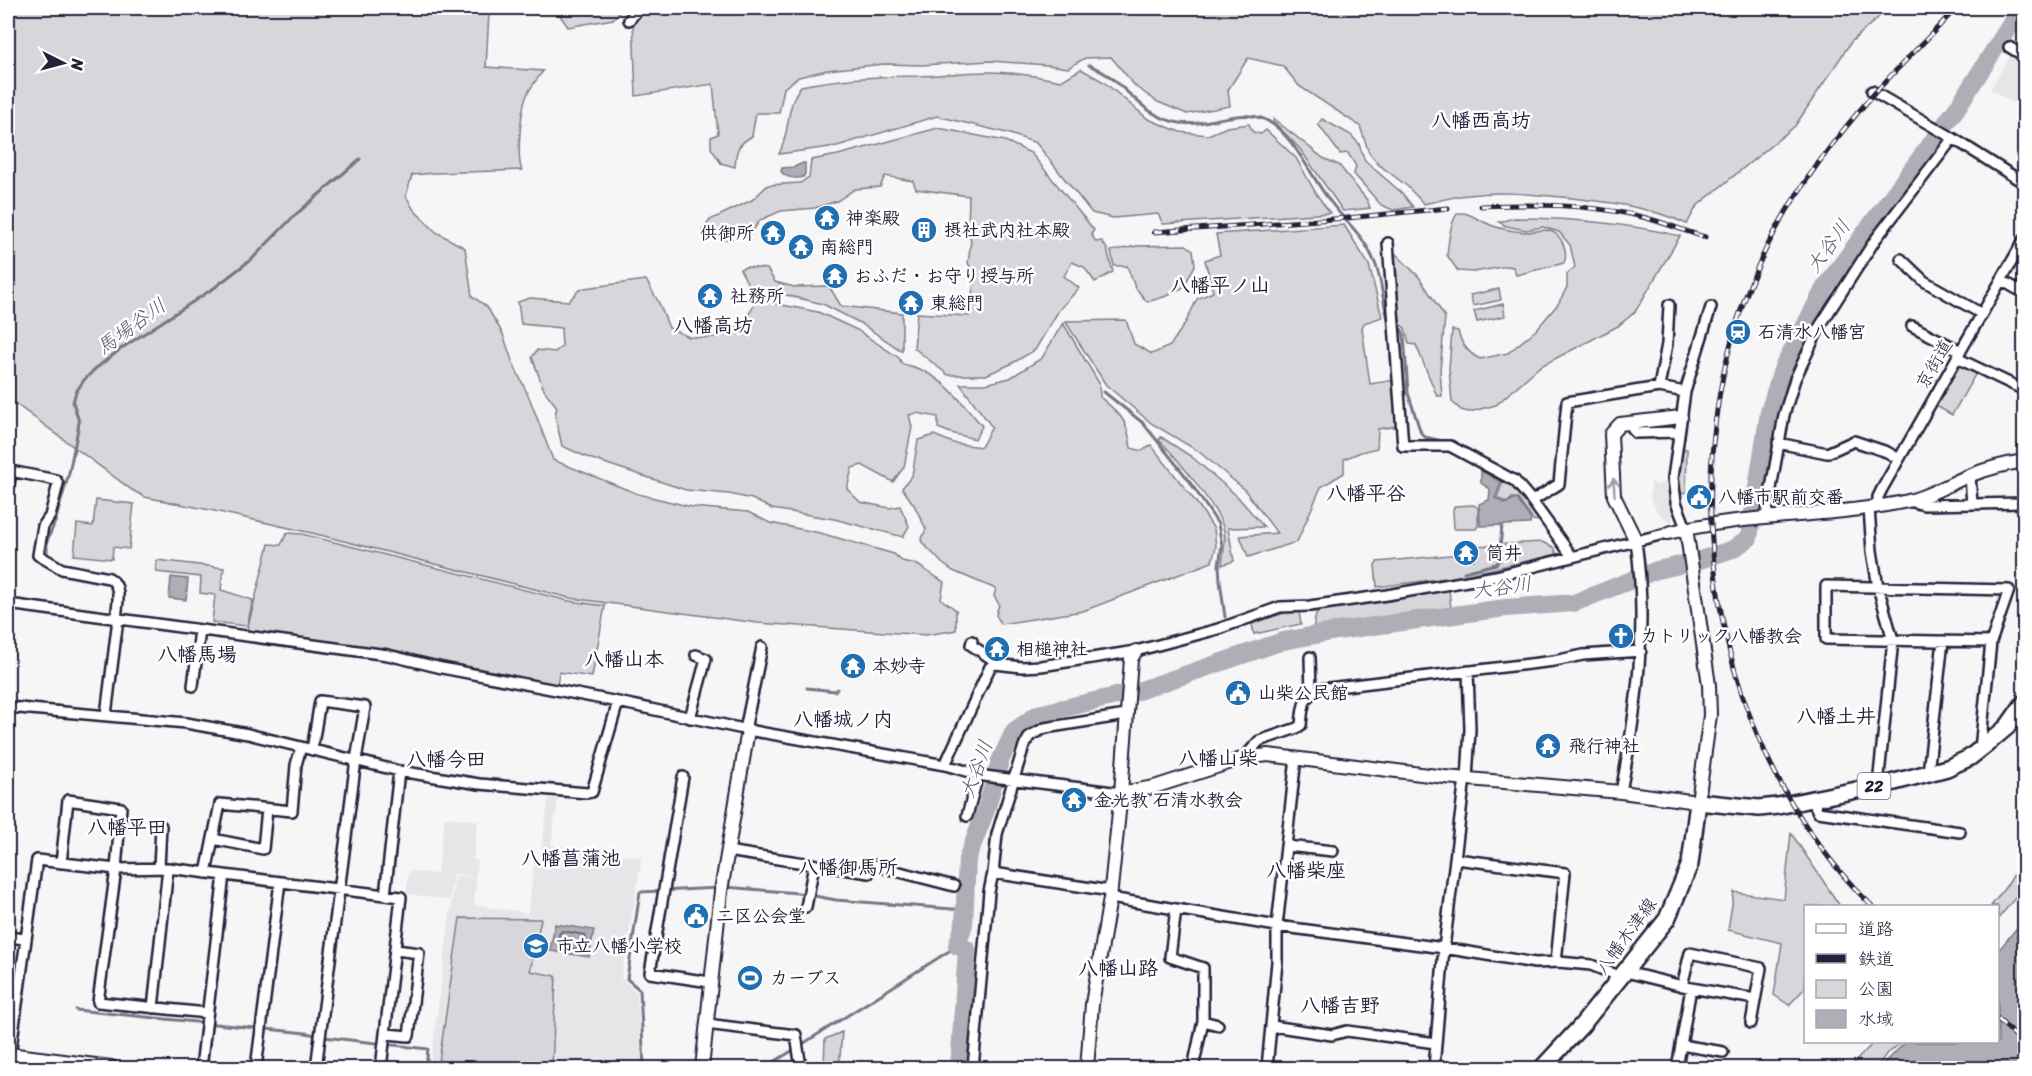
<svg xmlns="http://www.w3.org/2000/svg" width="2032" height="1076" viewBox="0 0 2032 1076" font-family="Sriracha,'Klee One',sans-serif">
<rect width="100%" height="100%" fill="#f6f6f7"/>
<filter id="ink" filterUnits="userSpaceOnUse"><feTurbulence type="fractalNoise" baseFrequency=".0167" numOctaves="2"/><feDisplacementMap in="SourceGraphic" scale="12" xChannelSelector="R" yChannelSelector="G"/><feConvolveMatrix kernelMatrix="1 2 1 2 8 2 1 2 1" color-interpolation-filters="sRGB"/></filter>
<g filter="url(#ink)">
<path fill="#e6e6e9" d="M2012,53L2024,60V110L1990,89Z
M1666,478L1673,519L1671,522L1668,521L1657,511L1650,498L1651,481L1656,485L1665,482Z
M549,797L558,798L551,845L642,857L621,978L637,993L642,1068H430L455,876L476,878L474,905L528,913L534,865L540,857Z
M445,817L478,821L473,859L478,861L475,877L453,874L450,900L406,894L409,871L437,874Z"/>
<path fill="#d7d7db" stroke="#7c7c8b" stroke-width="1.5" d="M8,8H623L613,19L568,27L557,11L489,12L486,67L543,71C538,78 531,86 527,95C521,108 516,158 522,170L435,173L412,175L406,196L414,210L436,232L465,248L472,296L487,307L503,334L512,361L529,397L553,460L638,494L692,507L748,512L770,523L820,533L894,554L902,561L916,564L944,582L941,599L956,610V630L926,635L758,623L570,598L316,534L210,510L145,497L132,490L8,398Z
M644,8H1889L1851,42L1795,126L1697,206L1687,224C1647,206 1604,201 1561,197C1531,194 1500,191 1469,195C1454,196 1439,201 1424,204L1407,186L1378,164L1369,153L1360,126L1299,86L1283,66L1248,58L1228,90L1230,106L1187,114L1158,102L1136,87L1111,57L1085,58L1068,68L1048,65L990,61L921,65L884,64L827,70L799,77L784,88L779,113H756L752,136C737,145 736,150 735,167L721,163L711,148V137L718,134L713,84L636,96L633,22L643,13Z
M1081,69L1104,82L1148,119L1180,132L1208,135L1227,127L1249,124L1253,132L1261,134L1266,130L1296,158L1317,195L1330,213L1163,224L1158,214L1113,218L1092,213L1036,143L1007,133L937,116L837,146L779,154C791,131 785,106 801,86C841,78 879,76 919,76C942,75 965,72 988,72C1011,72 1038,76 1061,81Z
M1274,119L1323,158L1339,165L1367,200L1370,208L1343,211L1300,149L1273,121Z
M1322,119L1351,135L1359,144L1365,161L1402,193L1413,207L1393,210L1381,205L1354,174L1356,166L1348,153L1340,154L1318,124Z
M938,128L1005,141L1031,153L1094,230L1091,234L1096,242L1102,241L1107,249L1113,272L1095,282L1084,267L1072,262L1064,276L1079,288L1059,310L1035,350L1011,364L986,375H948L914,348L917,313L969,316L975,275L968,263L971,240L968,231L969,196L916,189L913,181L885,176L880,187L855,189L837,201L815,208L781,211L760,220L750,235C731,239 718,245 702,231L710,220L752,200L768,185L800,183L809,177L811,160L838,155Z
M1458,213C1469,212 1474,218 1484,222C1495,228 1512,231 1524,232C1535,233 1546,226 1556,234C1564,241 1568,254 1564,263L1516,275L1513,267L1508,266L1474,272L1458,271L1447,255C1449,242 1449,224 1458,213Z
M1514,218C1571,218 1625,223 1680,236L1635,312L1618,326L1539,367L1496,405L1469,412L1461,410L1452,402L1449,369L1452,330L1458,331C1461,344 1468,353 1480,359L1508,353L1536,330L1558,304L1567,287V274L1575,267L1570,245L1559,232L1543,227L1526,230L1506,226L1499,222Z
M1344,225L1369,265L1382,317L1364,323L1362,328L1370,384L1395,380L1398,426L1378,429L1377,448L1361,452L1344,459V473L1321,487L1297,542L1248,557L1240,536L1277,533L1244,489L1198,451L1151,423L1106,385L1065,321L1126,320L1134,344L1152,354L1170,346L1186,322L1197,299L1213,292L1205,260L1220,255L1216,234Z
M1186,245L1193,250L1195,265L1184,287L1167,296L1147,302L1135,287L1127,266H1114L1111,251L1137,246Z
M1395,253L1419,277L1445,317L1440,371L1442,396H1437L1416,345L1409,344L1405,328L1400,324Z
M746,267L767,269L775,282L794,287L829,286L841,306L902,313V351L860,323L823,304L749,286L740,269Z
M646,280L659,303L669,328L689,337L707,338L730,334L748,316L756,300L818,312L857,330L899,358L902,364C939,370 960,400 982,426L975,439L951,433L938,428V417L917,413L909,415L912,427L904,467L893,482L862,465L852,468L847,489L860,502L890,508L900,506L909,526L903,537L834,519L772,509L752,499L729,494L686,490L589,458L562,446L555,415L557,407L544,390L532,357L537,350L555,352L562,346L561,328L521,324L518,302L530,298L569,301L578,291L584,288Z
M1499,289L1501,300L1473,306L1470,295Z
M1503,304L1505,316L1477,322L1474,311Z
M1063,323L1099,383L1100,397C1122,416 1127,419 1131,448L1142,451L1151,445L1199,506L1214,529L1216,547L1212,562L1083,611L1001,624L996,615L999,604L994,596L996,589L953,571L942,563L921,541L926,529L914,505L902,488L912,476L918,440L934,435L953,443L981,447L992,427L960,384H985L1010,378L1042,358Z
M1959,364L1976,373L1952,415L1936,406Z
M1161,437L1192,457L1237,496L1264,527L1228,528L1234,561L1222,565C1223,553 1227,539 1223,527C1217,507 1175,455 1159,440Z
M1682,449H1687L1686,492L1683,493L1679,492L1678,475Z
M1503,481L1515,488L1541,519L1540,521L1533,520L1517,498H1512L1507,503L1497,498Z
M96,500L134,504L129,549L113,547L112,559L74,555L77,524L93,526Z
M1474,505L1478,508V526L1476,529H1454L1453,509L1455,506Z
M287,533L302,534L569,601L605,606L592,677L559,672L557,685C454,661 351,645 247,630L269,544L281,545Z
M1542,542L1554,547L1557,554L1461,576L1377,587L1375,565L1377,562L1460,554L1462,560H1474L1476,546Z
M157,560L224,568L221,590L253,600L247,626L212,622L215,595L200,593L201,577L156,572Z
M1449,589L1451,609L1313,629L1316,614L1323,608Z
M1287,612H1299L1301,624L1254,634L1252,624Z
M1791,833L1840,906H1806L1805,988L1789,1005L1774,995L1782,943L1728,930L1734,892L1784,899Z
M2024,855V887L1998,919V906H1991L2010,881Z
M460,918L541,919L530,971L556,976L552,1068H438Z
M842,1032L839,1068H824L825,1039Z
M1874,1042H1903L1887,1053L1876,1068H1852V1065Z"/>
<path fill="#aeaeb7" stroke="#767685" stroke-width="1.5" d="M803,163H805V174L803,177C796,179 784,178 781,171L782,168L794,167Z
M1481,471L1501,482L1495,498L1505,504L1513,499H1517L1531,520L1530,524L1480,526L1479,504L1489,500L1490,489L1481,483Z
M171,577L188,579L186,600L169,598Z
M2024,919V1064L2019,1068H1878L1906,1042H1998V951Z
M555,924L594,930L589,957L550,951Z"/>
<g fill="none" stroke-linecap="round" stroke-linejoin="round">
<path stroke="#5a5a6d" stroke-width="1.5" d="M562,931L585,935L584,949L581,950L559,946V934Z"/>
<path stroke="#767685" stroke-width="3" d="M1089,65C1096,68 1103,72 1109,76C1132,94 1149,119 1180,123C1206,127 1235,109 1261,118C1289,127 1310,174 1327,197C1344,222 1362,231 1375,263C1383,282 1382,305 1390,324
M1395,328L1402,330L1404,335L1408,393L1421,433L1425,437L1447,442
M1104,392L1143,423L1188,479L1218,524L1222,545L1219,565L1220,581L1225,617
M57,561L47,554V541L55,522L69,473L78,429L79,422L73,402L76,392L84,380L95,369L122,348L214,288L253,258L293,217L360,159
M1464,572L1496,564L1499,561L1502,526
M807,688L835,691L837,689
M725,887L798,893L836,900L965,910
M8,1005H11
M76,1010L306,1033L324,1037L428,1049L426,1068
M801,1045L957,946
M644,1068L640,990L627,979L640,892L719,888
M764,1068L795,1049"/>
<path stroke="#aeaeb7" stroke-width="18" d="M959,1068L967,949L957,946L964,924L967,859L986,810L1000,761L1014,731L1038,714L1138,691L1283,641L1337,631L1505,608L1574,603L1657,570L1694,562L1733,549L1749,538L1769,412L1782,370L1825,287L1957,108L2021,8"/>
<g stroke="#22223b" stroke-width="14">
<path id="minor" d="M629,20L639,8
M2009,47L2024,56
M1872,91L1951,137L2024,183
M1388,243L1403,446H1450L1515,481L1532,501L1571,555
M1901,259L1924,281L1982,314
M2001,280L2024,293
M1912,326L1961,351
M1957,358L2024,390
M1659,387L1667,344L1669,305
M1632,422L1633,430L1636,433L1679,432
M1778,443L1827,453L1854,441L1887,452L1899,459
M1970,475L1972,504
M8,491L11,471L56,480L58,484L50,516L43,526L38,555L62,569L109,578C123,586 117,605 116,619
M1532,501L1559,484L1567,402L1659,387L1685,392
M1909,501L1924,505L2024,503
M1878,506V497L1882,489L2024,240
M1869,508L1872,551L1878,587L1893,640L1878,785
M1766,517L1784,415L1795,379L1820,326L1875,240L1953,138
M1686,528L1676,502L1673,478L1685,392L1711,307
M8,604L388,655L442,668L618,702L748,730L945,765L984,776L1121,793
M972,641L971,645L992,659L995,664
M1310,657L1311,692
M193,686L200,630
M8,707L186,723L248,734L399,771L479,784L587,793L592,792L618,702
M106,715L118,619
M690,718L706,659L696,655
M745,730L762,647
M1980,749L1991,642L2009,590L1826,586V639L1991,642
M312,750L320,701L365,707L356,760L316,1068
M1244,758L1259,741L1297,728L1301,725C1303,708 1302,695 1320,689L1554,661L1583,655L1641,651
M945,765L990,667L995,664L1022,667L1041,666L1136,651L1218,629L1280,607L1310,606L1387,595L1496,576L1668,533
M1928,773L1943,641
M683,777L650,973L710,982
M1467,779L1470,729L1468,671
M1621,792C1637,707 1648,627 1636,541
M1812,799L1818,812L1960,832
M967,816L978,775
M213,839L263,849L267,809
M1287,846L1333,851
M727,851L869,873L870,867L873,865L954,886
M1456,859L1565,873L1556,962
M61,863L68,800L121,808L116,869L98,1002L207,1013
M159,868L161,826
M206,873L220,804L292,811L296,765L301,747
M993,873L1111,891
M385,895L399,771
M1110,898L1277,926L1444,948L1535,963L1559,962L1591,965L1621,977
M806,907L814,865
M1176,909L1170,957L1203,968V1021L1193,1068
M8,937L25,939
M1626,972L1691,988L1755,999
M1682,986L1690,953L1761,968L1751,1023
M153,1008L168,868
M1203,1021L1218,1025
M706,1024L796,1035L801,1068
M1272,1026L1332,1035L1347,1031L1436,1043
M386,1034L409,1036L419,953L396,950
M1681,1045L1723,1052
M10,1055L37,860L116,869L168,868L401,897L381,1068
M201,1068L224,875
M256,1068L280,882
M973,1068L989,892L993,873L997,834L1024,746L1030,736L1045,728L1126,715
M1267,1068L1277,962V926L1296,758
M1434,1068L1444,948L1465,778
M1677,1068L1691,988"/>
</g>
<g stroke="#22223b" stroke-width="16">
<path id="tertiary" d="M1668,533C1747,513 1829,518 1908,501C1931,496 1950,483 1971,475C1989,468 2006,464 2024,461
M1636,541L1614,496L1611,434L1620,424L1681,417
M1121,793L1154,787L1244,758L1268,755L1445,777L1621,792L1698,802L1710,715L1709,685L1686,528
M702,1068L721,891L748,730
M1087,1068L1092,1004L1110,898L1121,793L1131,659L1136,651"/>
</g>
<g stroke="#22223b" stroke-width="18">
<path id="secondary" d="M8,1055L111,1068"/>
</g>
<g stroke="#22223b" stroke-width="20">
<path id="primary" d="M1542,1068L1582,1025L1667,919L1690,864L1698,802L1759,808L1778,806L1891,783L1947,768L1969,758L1987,744L2007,727L2024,703"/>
</g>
<use href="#minor" stroke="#fff" stroke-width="9"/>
<use href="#tertiary" stroke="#fff" stroke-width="12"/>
<use href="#secondary" stroke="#fff" stroke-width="14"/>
<use href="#primary" stroke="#fff" stroke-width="15"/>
<g stroke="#22223b" stroke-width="5">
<path id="rail" d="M1481,206C1533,204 1583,204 1634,215C1658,220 1681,230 1705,237
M1154,232L1347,218L1448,208
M1872,906C1698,736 1661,435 1779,224C1805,178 1837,136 1872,96C1899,66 1929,38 1956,8
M1998,1019L2024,1044"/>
</g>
<use href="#rail" stroke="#fff" stroke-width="3" stroke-dasharray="9" stroke-linecap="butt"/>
</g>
<defs><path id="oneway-shaft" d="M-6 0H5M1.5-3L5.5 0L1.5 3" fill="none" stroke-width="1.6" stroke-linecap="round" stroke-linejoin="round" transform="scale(1.5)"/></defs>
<use stroke="#9c9ca7" href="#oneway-shaft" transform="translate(1614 487) rotate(-94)"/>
</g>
<defs>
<g id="temple-disc" transform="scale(1.35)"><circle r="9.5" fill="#1f6fb2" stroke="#fff"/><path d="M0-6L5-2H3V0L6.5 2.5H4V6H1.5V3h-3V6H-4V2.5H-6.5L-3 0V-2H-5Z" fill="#fff"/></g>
<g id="building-disc" transform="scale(1.35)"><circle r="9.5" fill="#1f6fb2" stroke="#fff"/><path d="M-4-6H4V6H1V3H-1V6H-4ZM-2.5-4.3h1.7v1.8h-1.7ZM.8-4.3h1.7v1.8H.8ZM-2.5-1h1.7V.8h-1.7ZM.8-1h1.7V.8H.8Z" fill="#fff"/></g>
<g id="station-disc" transform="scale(1.35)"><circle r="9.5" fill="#1f6fb2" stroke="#fff"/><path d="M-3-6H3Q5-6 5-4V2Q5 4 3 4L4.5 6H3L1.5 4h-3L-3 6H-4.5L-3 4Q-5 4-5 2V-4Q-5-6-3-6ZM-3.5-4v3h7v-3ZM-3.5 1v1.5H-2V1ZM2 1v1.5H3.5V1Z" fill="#fff"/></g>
<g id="civic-disc" transform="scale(1.35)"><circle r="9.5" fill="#1f6fb2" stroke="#fff"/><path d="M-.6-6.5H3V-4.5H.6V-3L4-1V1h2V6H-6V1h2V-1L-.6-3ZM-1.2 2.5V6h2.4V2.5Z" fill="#fff"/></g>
<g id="church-disc" transform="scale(1.35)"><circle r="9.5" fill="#1f6fb2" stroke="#fff"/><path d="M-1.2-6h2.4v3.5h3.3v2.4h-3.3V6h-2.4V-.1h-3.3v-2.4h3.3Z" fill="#fff"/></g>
<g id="school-disc" transform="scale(1.35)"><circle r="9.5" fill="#1f6fb2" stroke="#fff"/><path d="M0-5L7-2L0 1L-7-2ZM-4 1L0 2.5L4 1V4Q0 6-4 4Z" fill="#fff"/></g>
<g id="stadium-disc" transform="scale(1.35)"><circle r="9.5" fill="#1f6fb2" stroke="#fff"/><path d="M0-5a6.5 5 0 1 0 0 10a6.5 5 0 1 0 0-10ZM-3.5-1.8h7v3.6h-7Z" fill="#fff"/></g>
</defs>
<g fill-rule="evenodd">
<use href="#temple-disc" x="827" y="218"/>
<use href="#building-disc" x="924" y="230"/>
<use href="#temple-disc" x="773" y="233"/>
<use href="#temple-disc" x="801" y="247"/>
<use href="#temple-disc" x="835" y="276"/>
<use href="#temple-disc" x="710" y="296"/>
<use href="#temple-disc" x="911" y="303"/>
<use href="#station-disc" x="1738" y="332"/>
<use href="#civic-disc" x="1699" y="497"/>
<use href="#temple-disc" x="1466" y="553"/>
<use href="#church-disc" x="1621" y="636"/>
<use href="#temple-disc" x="997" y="649"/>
<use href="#temple-disc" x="853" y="666"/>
<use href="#civic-disc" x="1238" y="693"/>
<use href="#temple-disc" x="1548" y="746"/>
<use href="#temple-disc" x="1074" y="800"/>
<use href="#civic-disc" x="696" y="916"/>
<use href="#school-disc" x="536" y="946"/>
<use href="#stadium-disc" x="750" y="978"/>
</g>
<g text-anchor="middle" stroke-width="5" stroke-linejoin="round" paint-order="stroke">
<rect fill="#fff" stroke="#646476" stroke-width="1.5" x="1857.5" y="773" width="33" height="26" rx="4.5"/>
<g font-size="16" font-weight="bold" fill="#22223b">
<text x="1874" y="792">22</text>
</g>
<g font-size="18" font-weight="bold" fill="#22223b" stroke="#fff" text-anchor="start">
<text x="846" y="224">神楽殿</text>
<text x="944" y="236">摂社武内社本殿</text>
<text x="754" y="239" text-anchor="end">供御所</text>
<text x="820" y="253">南総門</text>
<text x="854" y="282">おふだ・お守り授与所</text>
<text x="730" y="302">社務所</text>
<text x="930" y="309">東総門</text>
<text x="1758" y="338">石清水八幡宮</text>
<text x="1718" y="503">八幡市駅前交番</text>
<text x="1486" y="559">筒井</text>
<text x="1640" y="642">カトリック八幡教会</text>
<text x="1016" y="655">相槌神社</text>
<text x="872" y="672">本妙寺</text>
<text x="1258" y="699">山柴公民館</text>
<text x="1568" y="752">飛行神社</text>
<text x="1094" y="806">金光教 石清水教会</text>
<text x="716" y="922">二区公会堂</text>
<text x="556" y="952">市立八幡小学校</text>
<text x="770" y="984">カーブス</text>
</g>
<g font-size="18" fill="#22223b" stroke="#fff">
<text transform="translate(1934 364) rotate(-60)" y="6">京街道</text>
<text transform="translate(1626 936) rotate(-54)" y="6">八幡木津線</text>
</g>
<g font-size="20" font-weight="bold" fill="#22223b" stroke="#fff">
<text x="1481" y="127">八幡西高坊</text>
<text x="1220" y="292">八幡平ノ山</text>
<text x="713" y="332">八幡高坊</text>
<text x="1366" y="500">八幡平谷</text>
<text x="197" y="661">八幡馬場</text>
<text x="624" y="666">八幡山本</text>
<text x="1836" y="723">八幡土井</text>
<text x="843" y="726">八幡城ノ内</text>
<text x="1218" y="765">八幡山柴</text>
<text x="446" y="766">八幡今田</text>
<text x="127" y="834">八幡平田</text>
<text x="571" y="865">八幡菖蒲池</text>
<text x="848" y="874">八幡御馬所</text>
<text x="1306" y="877">八幡柴座</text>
<text x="1118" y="975">八幡山路</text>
<text x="1340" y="1012">八幡吉野</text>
</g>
<g font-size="20" font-style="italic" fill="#5a5a6d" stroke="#fff">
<text transform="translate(1828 246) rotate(-54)" y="7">大谷川</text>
<text transform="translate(131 326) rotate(-36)" y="7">馬場谷川</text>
<text transform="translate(1502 587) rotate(-7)" y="7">大谷川</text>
<text transform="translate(976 769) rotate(-70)" y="7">大谷川</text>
</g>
</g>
<rect width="2032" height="1076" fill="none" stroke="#fff" stroke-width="30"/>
<rect x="15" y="15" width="2002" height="1046" fill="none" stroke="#22223b" stroke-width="2" filter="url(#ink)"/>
<rect x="1804" y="905" width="195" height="138" fill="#ffffff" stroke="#a7a7b1" stroke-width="1.5"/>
<rect x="1816" y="924" width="30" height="9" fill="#ffffff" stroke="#a7a7b1" stroke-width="1.5"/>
<text x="1858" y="935" font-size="18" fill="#22223b">道路</text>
<rect x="1816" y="954" width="30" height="9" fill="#22223b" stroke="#a7a7b1" stroke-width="1.5"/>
<text x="1858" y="965" font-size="18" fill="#22223b">鉄道</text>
<rect x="1816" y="980" width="30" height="18" fill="#d7d7db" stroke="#a7a7b1" stroke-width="1.5"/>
<text x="1858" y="995" font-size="18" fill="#22223b">公園</text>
<rect x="1816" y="1010" width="30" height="18" fill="#aeaeb7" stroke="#a7a7b1" stroke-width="1.5"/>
<text x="1858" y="1025" font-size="18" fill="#22223b">水域</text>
<g transform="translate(63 63) rotate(96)" stroke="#ffffff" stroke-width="4.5" paint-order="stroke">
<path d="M0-4.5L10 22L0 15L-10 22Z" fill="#22223b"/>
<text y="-9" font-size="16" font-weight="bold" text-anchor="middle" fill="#22223b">N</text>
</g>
</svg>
